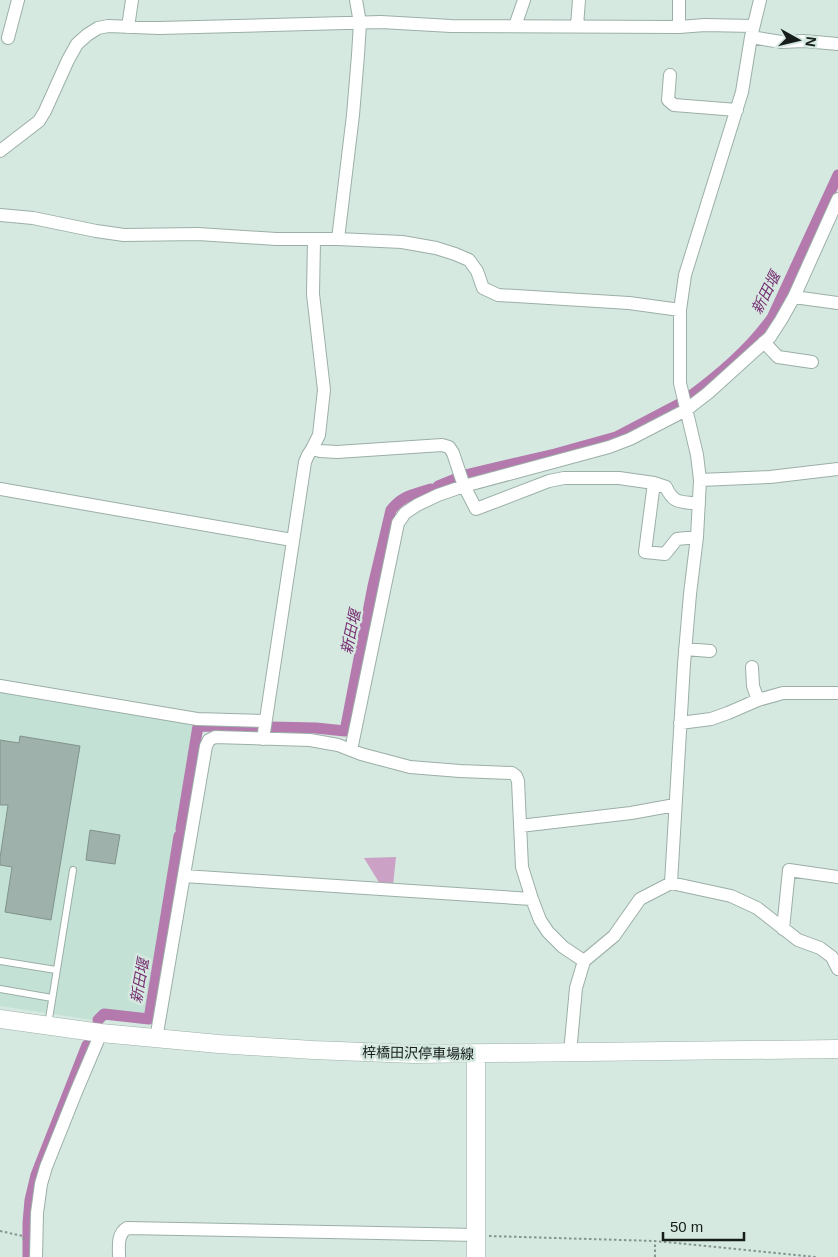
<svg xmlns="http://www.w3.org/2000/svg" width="838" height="1257" viewBox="0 0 838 1257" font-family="Arial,'Noto Sans JP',sans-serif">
<rect width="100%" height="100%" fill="#d5e9e1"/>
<path fill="#c4e1d6" d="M0,689L195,723L146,1012L144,1016L99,1012L93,1020L0,1006Z"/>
<path fill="#cba1c5" d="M396,857L393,885L380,884L364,858Z"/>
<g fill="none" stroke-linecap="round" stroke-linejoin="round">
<path stroke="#b479ad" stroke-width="11" d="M688,398C719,375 749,350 772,318L838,175
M465,475L555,454L616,437L679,404
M438,486L455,479
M270,727L316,728L345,731L373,586L391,510C403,495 413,495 431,489
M181,829L198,726L258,727
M98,1020L104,1014L149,1019L179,836
M28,1257V1223L30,1200L36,1175L87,1045"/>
</g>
<path fill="#9eb1aa" stroke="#80938c" d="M20,736L80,746L51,920L5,912L12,867L0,865V858L8,805H0V740L19,743Z
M90,830L120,835L115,864L86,860Z"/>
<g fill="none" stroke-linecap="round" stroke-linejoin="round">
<g stroke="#9bafa7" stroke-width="8">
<path id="lane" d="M0,961L56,970
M0,989L52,998
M48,1025L73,870"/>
</g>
<g stroke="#9bafa7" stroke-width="14">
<path id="street" d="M679,0V27
M515,26L524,0
M577,26L579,0
M128,27L132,0
M751,37L781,42L804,41L838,44
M8,38L18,0
M670,75L668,100L674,105L737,110
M0,151L39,121L45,111L68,60L77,44L87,35L98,28L108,26L159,28L381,22L451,26L679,27L705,25L753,26
M0,215L33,218L96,231L124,235L198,234L276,239H338L402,242L436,248L455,254L469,260L477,271L483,288L498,295L629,303L680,310
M338,239L353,115L358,55L360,23L356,0
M794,297L838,303
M764,342L778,357L812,362
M312,449L320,451L337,452L442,445L449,447L453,453L464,486L476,509L549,481L564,478H619L654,483L666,487C674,505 681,501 699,504
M700,480L770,477L838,469
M654,483L645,552L665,554L677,539L697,537
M0,489L292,540
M685,649L710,651
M752,667L753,686L758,700
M0,686L197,719L265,721
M680,723L711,719L728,713L758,700L783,693H838
M263,739L305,462L308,455L312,449L319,435L324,390L313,294L314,240
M351,750L398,523L405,513L417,505L438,495L464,486L609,447L630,439L686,410L708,393L770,337L781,320L794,297L838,199
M520,826L631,813L675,805
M184,876L532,899
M671,883L684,664L690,594L697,537L700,480L697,455L680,383V310L685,275L742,92L751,37L760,0
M783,929L789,870L838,877
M156,1039L206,746L209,740L215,737L310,740L338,745L361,754L410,767L460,771L512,773L516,776L518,781L522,867L532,899L540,920L548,932L563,947L584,961
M570,1053L576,988L584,961L614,936L640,899L671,883L731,896L757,908L798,940L820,948L832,957L838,969
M36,1257L37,1213L41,1184L46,1167L76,1092L101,1033
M119,1257C119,1246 117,1234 127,1228L476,1235"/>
</g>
<g stroke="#9bafa7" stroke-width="19">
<path id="secondary" d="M0,1019L101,1033L219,1044L313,1050L414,1054L838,1049
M476,1054V1257"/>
</g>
<path stroke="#86948e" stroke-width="2" stroke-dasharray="2.5 2.5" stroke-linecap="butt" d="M0,1231L23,1236L24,1240
M489,1236L655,1241L816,1257
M655,1257V1241"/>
<use href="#lane" stroke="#fff" stroke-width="6"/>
<use href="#street" stroke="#fff" stroke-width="12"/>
<use href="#secondary" stroke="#fff" stroke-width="18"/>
</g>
<g text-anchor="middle" stroke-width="5" stroke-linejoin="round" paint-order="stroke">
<g font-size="14" fill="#161d1a" stroke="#d5e9e1">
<text transform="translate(418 1053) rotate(1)" y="5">梓橋田沢停車場線</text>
</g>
<g font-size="15" font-style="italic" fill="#772f71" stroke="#d5e9e1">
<text transform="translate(766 293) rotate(-63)" y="5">新田堰</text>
<text transform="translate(351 632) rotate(-78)" y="5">新田堰</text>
<text transform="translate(140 981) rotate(-80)" y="5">新田堰</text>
</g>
</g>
<g transform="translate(798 40) rotate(98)" stroke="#d5e9e1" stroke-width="4" paint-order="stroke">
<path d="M0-4L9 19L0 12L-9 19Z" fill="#161d1a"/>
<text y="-8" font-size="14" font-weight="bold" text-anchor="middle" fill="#161d1a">N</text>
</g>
<path d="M663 1232v8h81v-8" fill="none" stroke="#161d1a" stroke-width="2.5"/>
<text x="670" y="1232" font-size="15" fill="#161d1a" stroke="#d5e9e1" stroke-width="4" paint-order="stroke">50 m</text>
</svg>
